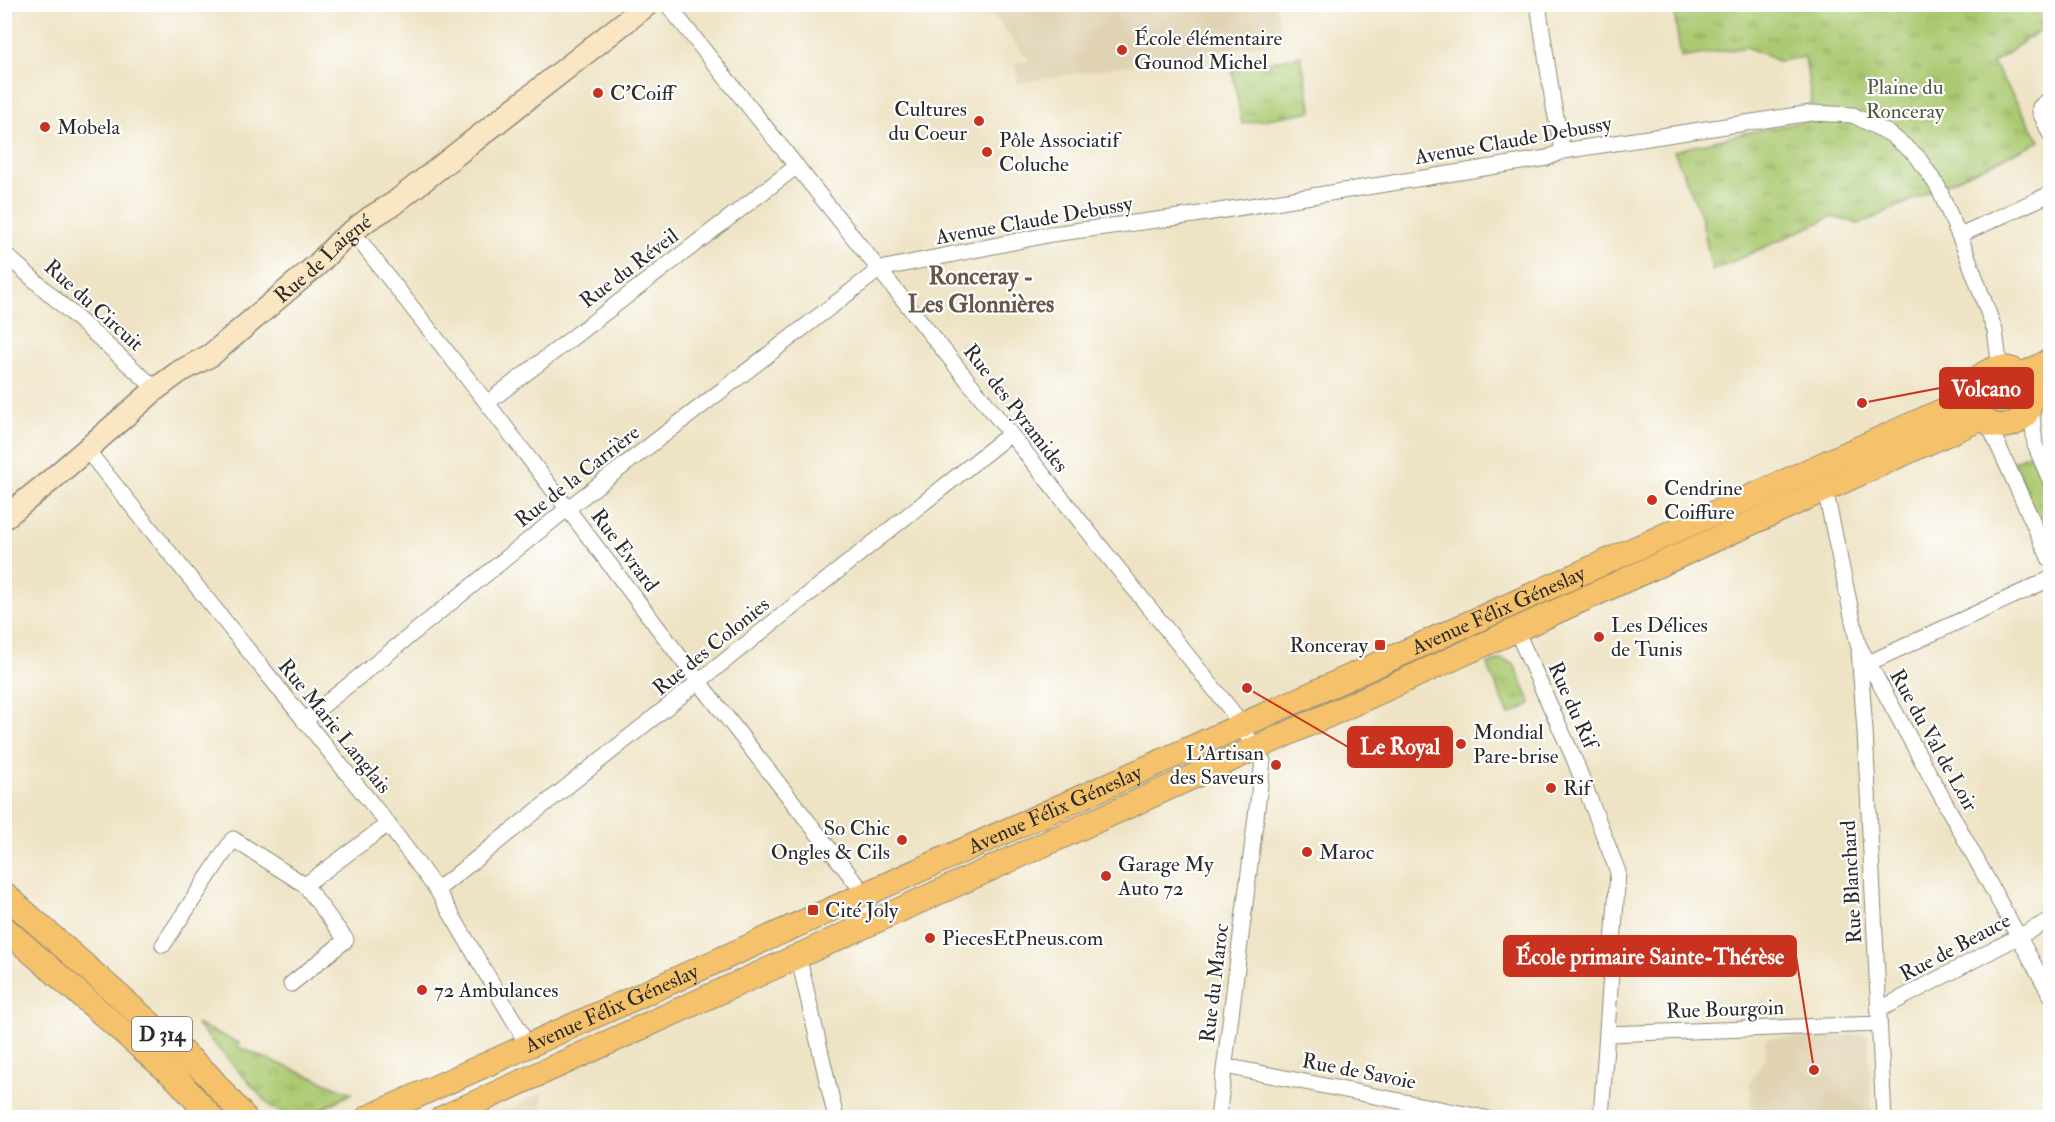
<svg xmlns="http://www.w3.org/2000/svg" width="2055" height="1122" viewBox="0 0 2055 1122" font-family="'IM FELL Double Pica',serif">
<defs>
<pattern id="grass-tufts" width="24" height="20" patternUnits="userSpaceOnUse" patternTransform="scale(1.5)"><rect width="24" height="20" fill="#abc971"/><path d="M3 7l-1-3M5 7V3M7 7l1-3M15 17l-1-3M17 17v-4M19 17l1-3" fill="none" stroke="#8ba35d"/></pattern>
</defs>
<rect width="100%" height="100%" fill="#fff"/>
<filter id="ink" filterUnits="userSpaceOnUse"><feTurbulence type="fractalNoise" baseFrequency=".0167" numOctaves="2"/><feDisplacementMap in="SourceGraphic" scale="12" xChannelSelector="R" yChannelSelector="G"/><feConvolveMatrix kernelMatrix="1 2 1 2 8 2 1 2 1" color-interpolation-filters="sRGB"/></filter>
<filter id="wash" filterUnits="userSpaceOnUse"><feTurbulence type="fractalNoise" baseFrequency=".008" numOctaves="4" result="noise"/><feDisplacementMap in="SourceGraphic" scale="24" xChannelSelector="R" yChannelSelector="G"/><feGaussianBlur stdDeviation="1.35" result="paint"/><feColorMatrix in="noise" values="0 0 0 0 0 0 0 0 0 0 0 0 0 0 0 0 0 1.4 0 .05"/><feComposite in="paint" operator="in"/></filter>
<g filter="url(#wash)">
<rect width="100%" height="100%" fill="#eee3c4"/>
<path fill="#e0d3b4" d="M985,5H1276L1283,40L1018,83L1015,63L1029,61Z
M1868,1034L1872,1117H1752L1750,1082L1766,1057L1765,1038Z
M544,1091L541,1117H489L502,1112Z"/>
<path fill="url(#grass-tufts)" stroke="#6b7a4e" stroke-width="1.5" d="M1673,5H2050V23L1993,63L2040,141L1860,224L1831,217L1712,271L1701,215L1674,151L1745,133L1814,120L1805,57L1778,61L1747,47L1681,58Z
M1301,56L1312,111L1242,124L1232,69Z
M1982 396a20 20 0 1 1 40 0a20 20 0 1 1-40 0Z
M2030,453L2050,497V547L2013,461Z
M1501,659L1514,664L1531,704L1509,715L1487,665Z
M196,1024L239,1043L238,1047L352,1093L307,1117H293L272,1108Z"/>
</g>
<g filter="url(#ink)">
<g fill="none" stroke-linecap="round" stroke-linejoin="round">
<g stroke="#8c8778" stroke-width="17">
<path id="street" d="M667,4L1231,710L1263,761L1218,1118
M1538,4L1553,102L1563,151
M2050,99L2040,107V112L2050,134
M352,231L487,403L699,682L857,884L875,921
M1960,235L2050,194
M4,253L156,389
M487,403L797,166
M2031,405L2035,445L2050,480
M1988,423L2050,560
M86,449L388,824L437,890L520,1031L526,1046
M1825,489L1858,644L2050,994
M1516,630L1575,761L1618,872L1601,1118
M1859,650L1865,731L1884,1118
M1860,667L2050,579
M304,721L567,509L880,269L1052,234L1194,215L1547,158L1563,151L1811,113L1853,115L1890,134L1917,156L1938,187L1964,247L1995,331L2000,368
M305,885L388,824
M437,890L1010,434
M163,945L233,839L305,885L346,940L291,984
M795,957L801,968L836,1118
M1879,1010L2050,920
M1608,1034L1879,1024
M1225,1066L1485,1118"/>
</g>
<g stroke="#8c8778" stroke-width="25">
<g id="secondary">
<path id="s1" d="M4,518L50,481L156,389L179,372L211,355L318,264L341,240L370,218L393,204L648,4"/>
</g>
</g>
<g stroke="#8c8778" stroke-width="26">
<g id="primary">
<circle cx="2002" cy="397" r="29"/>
<path d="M2022,375L2050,361"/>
<path d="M2032,396L2050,385"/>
<path d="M4,894L207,1074L245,1118"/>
<path d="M4,928L178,1080L212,1118"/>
<path id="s2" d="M367,1118L1973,397"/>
<path d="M442,1118L1982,418"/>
</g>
</g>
<use href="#street" stroke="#fff" stroke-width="15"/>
<use href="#secondary" stroke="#fbe6c4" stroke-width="22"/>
<use href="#primary" stroke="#f5c16b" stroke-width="24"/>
</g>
</g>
<g fill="#c8321e" stroke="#fff" stroke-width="2">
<circle cx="1122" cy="50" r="6"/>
<circle cx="598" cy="93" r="6"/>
<circle cx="979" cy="121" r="6"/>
<circle cx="45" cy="127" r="6"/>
<circle cx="987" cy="152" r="6"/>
<circle cx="1652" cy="500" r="6"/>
<circle cx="1599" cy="637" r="6"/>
<rect x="1374" y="639" width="12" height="12" rx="3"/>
<circle cx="1461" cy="744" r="6"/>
<circle cx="1276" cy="765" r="6"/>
<circle cx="1551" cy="788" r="6"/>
<circle cx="902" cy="840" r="6"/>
<circle cx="1307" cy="852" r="6"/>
<circle cx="1106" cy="876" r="6"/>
<rect x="807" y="904" width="12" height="12" rx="3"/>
<circle cx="930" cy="938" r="6"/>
<circle cx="422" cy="990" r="6"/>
</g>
<g text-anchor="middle" stroke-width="4.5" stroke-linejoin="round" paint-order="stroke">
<rect fill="#fff" stroke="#6b6b6b" stroke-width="1.5" x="132" y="1017" width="60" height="34" rx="4.5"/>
<g font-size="20" font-weight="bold" fill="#2b2b2b">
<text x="162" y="1041">D 314</text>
</g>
<g font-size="21" fill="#2b2b2b" stroke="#fff" text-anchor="start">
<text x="1134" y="45">École élémentaire<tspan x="1134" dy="24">Gounod Michel</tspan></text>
<text x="610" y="100">C'Coiff</text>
<text x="967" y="116" text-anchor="end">Cultures<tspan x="967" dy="24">du Coeur</tspan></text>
<text x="57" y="134">Mobela</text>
<text x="999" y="147">Pôle Associatif<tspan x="999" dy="24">Coluche</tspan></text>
<text x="1664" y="495">Cendrine<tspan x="1664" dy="24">Coiffure</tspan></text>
<text x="1611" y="632">Les Délices<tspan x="1611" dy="24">de Tunis</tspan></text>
<text x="1368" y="652" text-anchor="end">Ronceray</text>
<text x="1473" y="739">Mondial<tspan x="1473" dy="24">Pare-brise</tspan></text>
<text x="1264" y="760" text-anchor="end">L'Artisan<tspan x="1264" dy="24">des Saveurs</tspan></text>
<text x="1563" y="795">Rif</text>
<text x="890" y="835" text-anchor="end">So Chic<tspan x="890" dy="24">Ongles &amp; Cils</tspan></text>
<text x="1319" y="859">Maroc</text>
<text x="1118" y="871">Garage My<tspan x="1118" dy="24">Auto 72</tspan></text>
<text x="825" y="917">Cité Joly</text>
<text x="942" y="945">PiecesEtPneus.com</text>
<text x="434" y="997">72 Ambulances</text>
</g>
<g font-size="21" fill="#515a40" stroke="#fff">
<text x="1905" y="94">Plaine du<tspan x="1905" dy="24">Ronceray</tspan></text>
</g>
<g font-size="21" fill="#2b2b2b" stroke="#fff">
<text transform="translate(1513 140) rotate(-10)" y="7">Avenue Claude Debussy</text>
<text transform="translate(1034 220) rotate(-10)" y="7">Avenue Claude Debussy</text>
<text dy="7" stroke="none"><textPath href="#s1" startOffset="412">Rue de Laigné</textPath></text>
<text transform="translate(629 268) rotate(-37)" y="7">Rue du Réveil</text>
<text transform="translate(94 305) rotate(42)" y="7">Rue du Circuit</text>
<text transform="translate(1016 408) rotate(52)" y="7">Rue des Pyramides</text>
<text transform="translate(577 476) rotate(-38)" y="7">Rue de la Carrière</text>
<text transform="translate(625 550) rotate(53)" y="7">Rue Evrard</text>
<text dy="7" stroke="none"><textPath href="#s2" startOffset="1240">Avenue Félix Géneslay</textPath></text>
<text transform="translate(711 646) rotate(-39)" y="7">Rue des Colonies</text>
<text transform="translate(1573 705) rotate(66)" y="7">Rue du Rif</text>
<text transform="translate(335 726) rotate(51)" y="7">Rue Marie Langlais</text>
<text transform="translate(1934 740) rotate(61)" y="7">Rue du Val de Loir</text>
<text dy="7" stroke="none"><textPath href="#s2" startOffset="754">Avenue Félix Géneslay</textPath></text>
<text transform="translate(1851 882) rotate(-93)" y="7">Rue Blanchard</text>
<text transform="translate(1955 947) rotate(-28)" y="7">Rue de Beauce</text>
<text transform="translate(1214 983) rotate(-83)" y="7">Rue du Maroc</text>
<text dy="7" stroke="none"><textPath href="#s2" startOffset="268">Avenue Félix Géneslay</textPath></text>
<text transform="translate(1725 1009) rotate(-2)" y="7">Rue Bourgoin</text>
<text transform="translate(1359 1071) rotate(11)" y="7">Rue de Savoie</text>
</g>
<g font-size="24" font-weight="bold" fill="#665749" stroke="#fff">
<text x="981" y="284">Ronceray -<tspan x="981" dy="28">Les Glonnières</tspan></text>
</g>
</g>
<path fill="none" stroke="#c8321e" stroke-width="2" d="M1862 403L1940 388M1247 688L1348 747M1814 1070L1796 956"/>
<g fill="#c8321e" stroke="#fff" stroke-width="2">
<circle cx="1862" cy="403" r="6"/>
<circle cx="1247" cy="688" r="6"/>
<circle cx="1814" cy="1070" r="6"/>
</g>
<g fill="#c8321e" stroke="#c8321e" stroke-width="2">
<rect x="1940" y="368" width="93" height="40" rx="6"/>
<rect x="1348" y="727" width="104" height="40" rx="6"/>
<rect x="1504" y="936" width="292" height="40" rx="6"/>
</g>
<g font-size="22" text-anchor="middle" font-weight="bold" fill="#fff">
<text x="1986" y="396">Volcano</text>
<text x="1400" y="754">Le Royal</text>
<text x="1650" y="964">École primaire Sainte-Thérèse</text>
</g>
<rect width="2055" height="1122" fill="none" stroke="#fff" stroke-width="24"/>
</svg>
